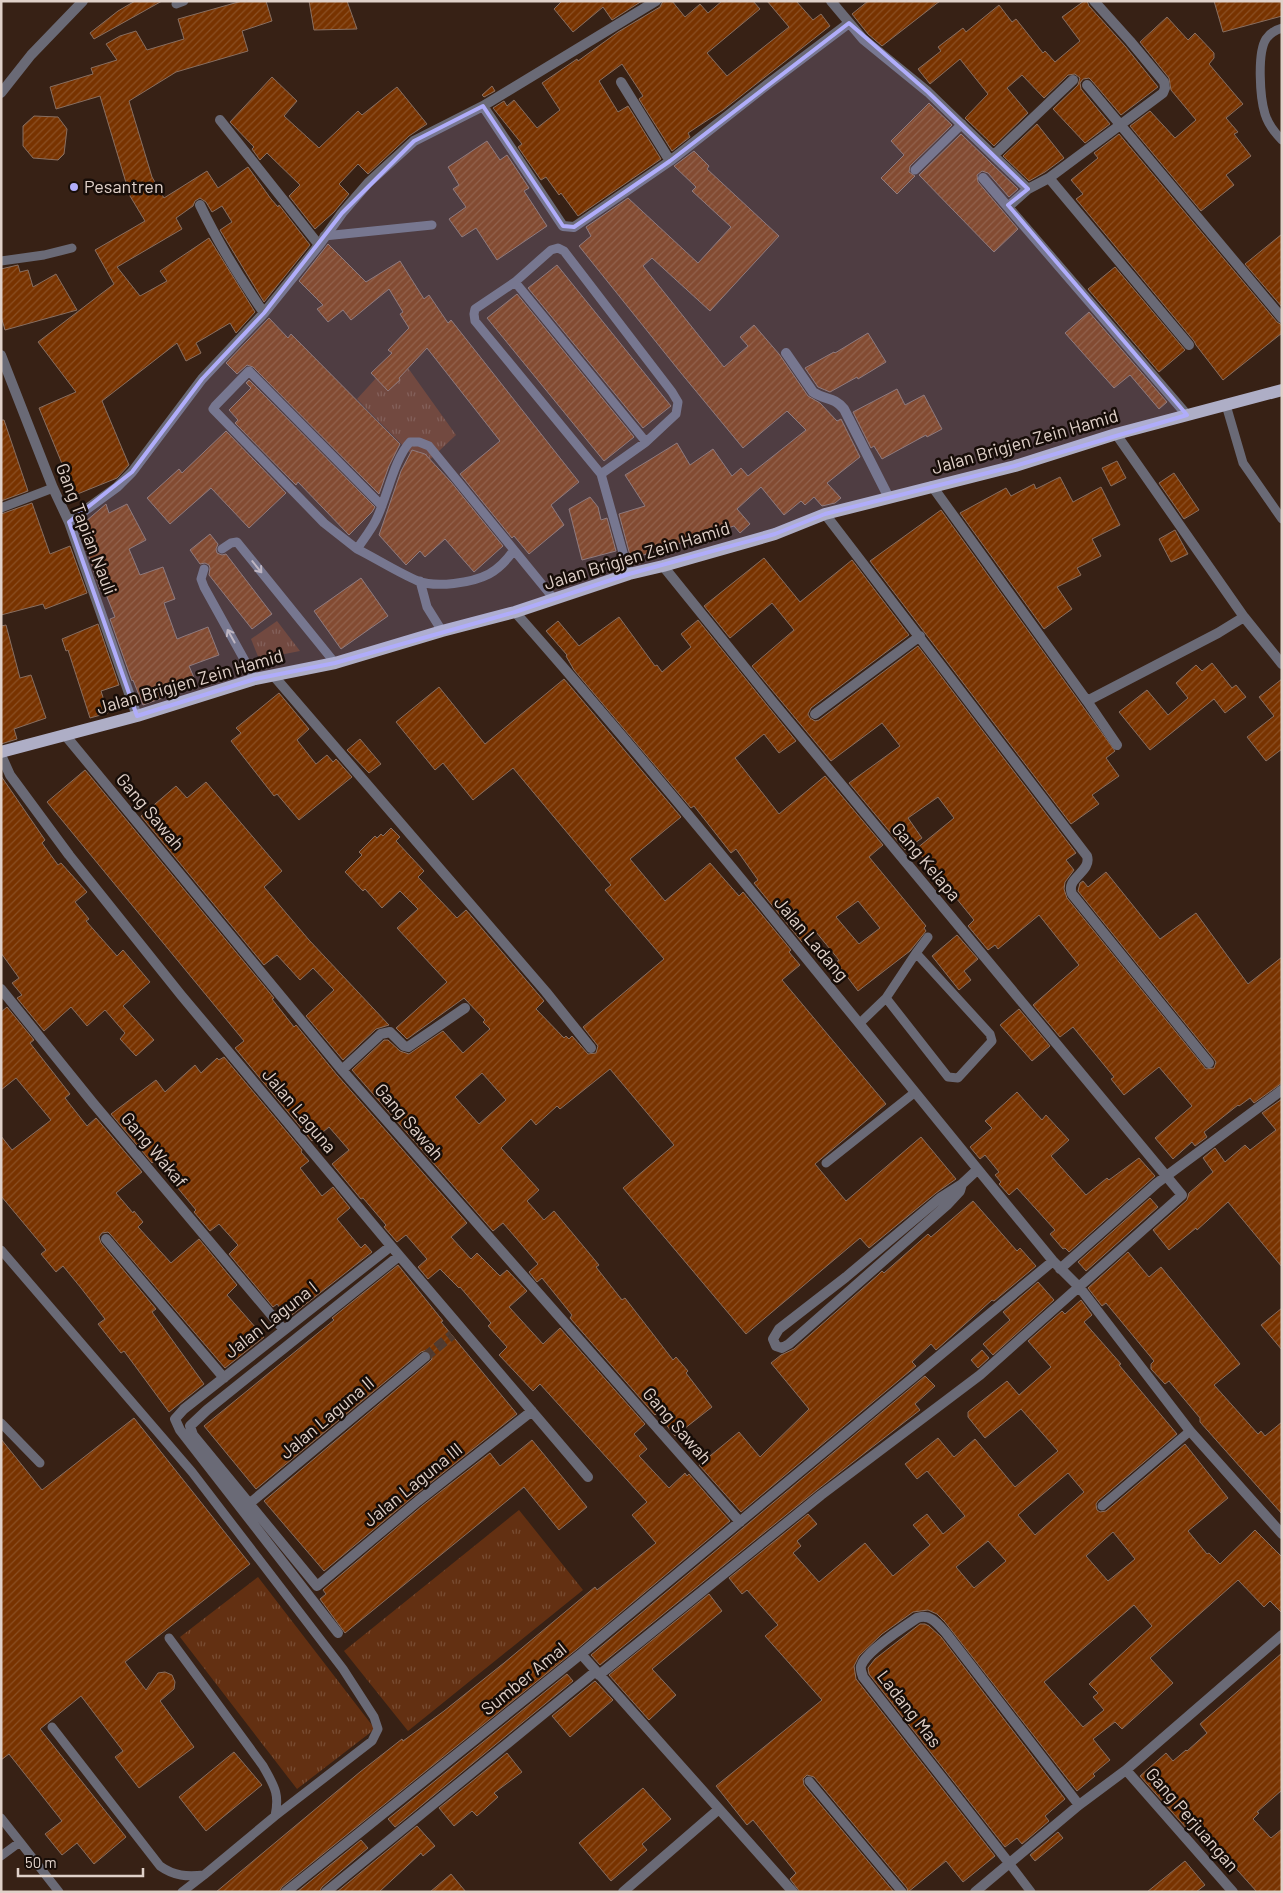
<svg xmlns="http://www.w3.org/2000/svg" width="1283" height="1893" viewBox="0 0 1283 1893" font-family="Barlow,sans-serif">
<defs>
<pattern id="grass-tufts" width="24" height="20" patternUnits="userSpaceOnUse" patternTransform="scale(1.25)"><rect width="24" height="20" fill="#633012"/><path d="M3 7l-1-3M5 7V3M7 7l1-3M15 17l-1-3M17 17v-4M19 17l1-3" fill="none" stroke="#794d33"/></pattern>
<pattern id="building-hatch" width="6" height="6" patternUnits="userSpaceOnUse" patternTransform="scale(1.25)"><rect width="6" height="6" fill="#783300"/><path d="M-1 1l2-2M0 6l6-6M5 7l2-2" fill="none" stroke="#8b5024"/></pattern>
</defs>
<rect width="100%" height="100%" fill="#372115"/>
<path fill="url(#grass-tufts)" d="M398,354L456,435L423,466L357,399Z
M277,621L300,651L259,659L251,639Z
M519,1510L583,1590L408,1731L344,1651Z
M258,1577L375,1729L297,1789L180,1637Z"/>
<path fill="url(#building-hatch)" stroke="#886e60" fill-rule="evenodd" d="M135,1H162L94,39L90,33L118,11Z
M242,1H266L272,21L242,31L248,51L176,72L129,101L152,177L164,198L207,171L218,188L248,167L271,199L278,207L279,205L310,245L264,302L220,230L232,222L222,206L212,212L206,202L200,198L195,201L193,206L176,218L182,229L117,267L140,296L167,281L160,271L209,238L255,312L236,333L230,323L196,343L201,353L186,361L177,343L102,401L129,465L117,478L75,495L39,408L76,392L38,342L114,284L95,250L145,221L130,196L100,96L56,109L50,87L93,74L91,68L117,60L106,44L120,36L136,31L147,50L184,39L178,19Z
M309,1H347L357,29L314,30Z
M562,1H642L612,20L603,7L573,32L554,9Z
M663,1H672L685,17L700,4L708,13L722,1H753L760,9L707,53L727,76L789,27L767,1H796L813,20L821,14L830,26L723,110L688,133L690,137L672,151L639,99L643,96L622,64L599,81L618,112L628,106L661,159L578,216L561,193L559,195L546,177L541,180L518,147L522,144L493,108L504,101L507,106L514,100L537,128L560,110L542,83L577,59L578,61L618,32L660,7Z
M868,1H940L882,46L868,34L852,14Z
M1084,1H1087L1089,6L1125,46L1158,87L1121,115L1092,81L1089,78L1083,79L1080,83L1081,89L1110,124L1085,143L1053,109L1078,85L1080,78L1075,74L1068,75L1044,98L1022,75L1007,88L1028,113L994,146L965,118L988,94L960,59L930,84L918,69L941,51L938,47L963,28L966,32L999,5L1012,22L1016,19L1043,53L1045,51L1055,62L1080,41L1062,17Z
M1214,1H1282V16L1223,32Z
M1167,17L1188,40L1195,33L1214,53V58L1209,64L1243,104L1226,118L1238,132L1234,134L1251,156L1226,175L1234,185L1201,211L1130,126L1150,111L1175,138L1196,120L1171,90L1169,78L1140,42Z
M272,77L297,101L284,116L319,148L358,111L362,115L397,87L427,124L409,136L368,174L358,164L339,184L349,194L334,212L315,229L289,196L300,185L267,153L260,160L252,149L254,147L230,122Z
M492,86L495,91L484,97L482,95Z
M929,103L952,125L910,166L909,172L915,176L897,194L881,178L904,155L891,141Z
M34,116L58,117L67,129L64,154L58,160L33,158L23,146V126Z
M1037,124L1064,158L1045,172L1029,181L1003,156Z
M961,134L1018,189L1009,197L988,173L982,171L977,175L978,182L1018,229L994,252L919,175Z
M1119,134L1277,322L1282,325V333L1223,380L1196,345L1194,341L1076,199L1083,194L1071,180L1098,158L1094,153Z
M487,141L500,160L507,155L529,188L524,191L547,226L497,260L476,228L462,237L449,219L466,207L453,189L459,185L448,167Z
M694,151L709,166L707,169L779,236L710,311L652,258L643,266L724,367L748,346L740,337L754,325L779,354L808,396L820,403L837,421L841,419L860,457L827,483L841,498L835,503L822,506L814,497L805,505L801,501L784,515L761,487L737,509L750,524L740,533L734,526L631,559L619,514L645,506L625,475L677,443L690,465L713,449L732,476L741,468L748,476L806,430L787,411L743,448L681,373L579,246L591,236L586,227L628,198L698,263L731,227L692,191L696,187L674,166Z
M1282,234V307L1245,264Z
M328,244L366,282L400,261L424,299L429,295L448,323L451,320L579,482L551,505L564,525L529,554L514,536L512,538L460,474L500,441L427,348L399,378L400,380L388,391L371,373L392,353L388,350L409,328L400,314L403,312L389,289L351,320L343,310L328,322L317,309L323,305L299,281Z
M18,265L20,272L28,270L33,287L56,274L77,310L5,330L1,316V269Z
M557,265L671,406L643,428L528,288Z
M1115,267L1185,350L1159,372L1088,289Z
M517,294L634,437L604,461L487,318Z
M1089,312L1167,402L1159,409L1130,375L1114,388L1065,333Z
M269,318L288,338L291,334L400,444L389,466L379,494L253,367L247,365L237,374L226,363Z
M868,333L886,362L858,379L857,377L830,392L818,387L805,368L834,352L835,353Z
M249,380L375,507L372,512L349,535L298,482L296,485L235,423L238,420L229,410L251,388L246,383Z
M897,389L905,405L924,395L942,429L927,437L926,435L882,459L874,446L871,448L853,412Z
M1,420H4L28,491L1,501Z
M226,431L286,493L249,528L211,488L170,524L147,498L179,469L182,473Z
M412,450L425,454L451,482L503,546L474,572L445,539L425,557L420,551L406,565L379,535L401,471Z
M1117,461L1126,478L1111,486L1102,468Z
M1174,473L1199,510L1184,519L1159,483Z
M1060,477L1073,502L1101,487L1120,525L1092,539L1101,556L1077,568L1081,575L1057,587L1072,609L1044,629L960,513L1006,488L1011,496L1034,484L1036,489Z
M590,497L598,507L601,520L607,518L616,551L582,560L569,509Z
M32,503L50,554L70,546L87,593L45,609L43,604L1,615V514Z
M106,504L109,513L127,504L146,540L129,549L140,575L163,567L175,599L164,603L177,639L208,627L219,655L189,666L195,680L171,689L173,694L143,705L133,680L132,681L110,619L115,617L103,587L100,589L79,527Z
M941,510L1115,751L1106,758L1119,776L1092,795L1099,804L1071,824L870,561Z
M1175,530L1188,554L1171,562L1159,539Z
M210,534L218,544L216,549L217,553L222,555L226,554L272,614L252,629L209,575L210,568L209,565L205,563L200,564L190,550Z
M764,558L800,602L852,560L909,635L811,708L808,714L810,718L815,721L819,720L918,646L1076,853L1066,860L1074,870L1065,882L1064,889L1067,898L1206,1069L1214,1068L1216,1062L1214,1059L1078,891L1080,883L1083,881L1088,887L1106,872L1160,939L1196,913L1248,984L1282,957V1083L1254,1103L1250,1098L1239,1106L1238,1105L1204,1132L1207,1137L1195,1146L1192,1142L1173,1159L1155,1138L1192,1106L1159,1067L1124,1095L1111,1079L1114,1077L1073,1027L1060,1037L1033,1005L1079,965L1039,915L998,949L995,945L988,950L968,926L974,920L916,849L954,818L938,797L908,818L922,838L905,850L849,783L900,746L882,723L831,761L752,666L794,630L772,603L730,638L704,606Z
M361,578L388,616L341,649L314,611Z
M619,617L655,666L657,665L662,672L691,647L681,634L698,620L796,741L779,753L764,734L735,758L779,814L825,776L883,845L869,857L926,926L924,928L926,931L910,951L858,991L836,962L839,960L816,932L802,942L754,883L758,880L736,849L731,853L694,806L691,808L574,670L566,656L567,655L546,631L558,621L579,646ZM858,901L880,928L859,944L836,917Z
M98,624L119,685L101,691L108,713L90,718L68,650L66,651L62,639Z
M6,625L20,678L31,675L46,718L14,729L17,739L1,744V626Z
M1212,663L1232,688L1236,685L1246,697L1225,713L1214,699L1150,750L1119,712L1147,690L1168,715L1188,698L1176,683L1196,665L1202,671Z
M564,679L681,817L630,859L665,901L710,863L739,896L743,892L791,950L789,952L800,965L782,980L886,1104L815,1164L846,1201L921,1137L956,1179L936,1193L869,1248L860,1238L746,1334L623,1188L674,1145L610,1069L560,1109L557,1106L536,1125L531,1119L501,1148L539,1190L527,1201L544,1220L554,1211L599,1265L596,1267L622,1300L625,1298L673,1360L676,1357L688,1371L686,1373L712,1407L675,1436L657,1413L655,1415L570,1318L572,1315L542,1278L537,1282L529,1272L538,1264L516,1238L503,1223L493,1231L352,1070L384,1040H388L400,1051L409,1054L443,1031L463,1053L490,1029L483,1022L485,1020L464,998L407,1039L396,1028L447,982L397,928L418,909L400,891L382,908L365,889L363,891L345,872L362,855L359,852L375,836L377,838L381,834L383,836L391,828L400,837L396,841L424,871L418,877L457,918L466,910L544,1001L536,1009L564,1038L566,1036L569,1039L572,1036L588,1054L596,1053L598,1046L583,1027L664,959L605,890L611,885L513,768L473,800L443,763L435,770L396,722L439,687L485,744ZM482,1073L506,1100L479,1124L455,1097Z
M1282,679V749L1266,761L1247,737L1274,716L1259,697Z
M279,693L309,729L297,740L316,764L327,755L333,762L336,759L352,777L299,820L277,794L274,796L231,741L241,733L236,728Z
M360,739L381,764L369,773L347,750Z
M85,770L274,998L272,999L294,1027L296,1025L337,1075L467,1223L451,1237L471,1259L477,1253L500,1276L507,1270L527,1291L509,1307L543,1344L560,1328L645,1424L634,1434L647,1449L639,1456L669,1488L685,1473L687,1476L689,1474L730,1521L577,1649L282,1887L279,1892H216L360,1772L402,1739L403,1741L444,1711L504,1663L595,1587L597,1590L656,1543L632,1515L647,1502L540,1384L533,1391L499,1355L507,1347L488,1326L491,1323L460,1287L459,1288L440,1269L428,1279L418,1267L427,1259L406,1235L397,1242L384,1227L386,1225L363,1198L361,1199L332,1164L349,1150L329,1127L312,1141L235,1048L244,1041L47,802Z
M1,776L45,840L42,843L58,865L61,863L87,892L75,902L89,919L86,921L117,956L123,950L150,982L123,1006L154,1040L136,1056L120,1039L125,1033L105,1010L87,1026L71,1007L44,1031L17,998L22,995L12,983L19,978L1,953Z
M206,782L282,871L264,887L309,940L389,1025L376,1029L343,1060L306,1016L334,990L313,968L300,980L277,955L264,965L141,816L176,786L187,798Z
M957,935L978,959L964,971L971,980L959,990L932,956Z
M7,1007L34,1040L30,1043L70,1094L65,1098L87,1126L96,1118L142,1172L116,1193L133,1213L134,1211L143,1222L138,1227L171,1263L199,1239L237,1285L227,1295L264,1337L225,1368L111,1235L108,1232L102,1233L99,1237L101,1243L156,1309L152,1312L204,1384L169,1412L124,1351L121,1353L98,1324L105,1319L81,1288L63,1266L56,1272L41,1254L46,1250L1,1196V1136L12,1150L51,1120L16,1078L1,1090V1012Z
M1019,1009L1050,1046L1032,1061L1000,1025Z
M224,1057L302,1150L301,1152L309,1161L300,1168L322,1196L333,1187L350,1208L337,1219L361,1248L365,1244L372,1252L288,1318L277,1304L273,1307L229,1254L238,1245L219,1224L210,1231L194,1212L196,1210L172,1181L178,1176L161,1156L152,1163L111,1114L156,1080L165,1092L195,1065L201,1073L217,1058L219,1060Z
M1017,1092L1042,1120L1046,1115L1069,1140L1051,1156L1086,1195L1107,1178L1109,1180L1139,1158L1155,1176L1069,1252L1065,1248L1063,1249L1050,1234L1055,1230L1017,1188L1009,1195L999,1184L1001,1182L995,1175L999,1172L985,1155L980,1159L970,1147L992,1128L985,1121Z
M1282,1099V1267L1228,1202L1197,1230L1196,1228L1169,1250L1153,1230L1187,1200L1189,1193L1213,1172L1203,1158L1215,1148L1225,1162L1245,1145L1250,1150L1276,1130L1262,1113Z
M1150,1198L1158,1207L1086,1271L1078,1262Z
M973,1201L1017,1251L1020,1248L1036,1266L994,1301L992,1300L936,1350L931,1344L912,1362L916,1366L741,1512L699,1465L739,1432L760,1457L809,1409L771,1363L781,1355L794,1349L878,1275L882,1271L884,1273L928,1234L931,1237Z
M1128,1252L1149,1277L1161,1267L1240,1364L1214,1385L1258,1434L1261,1431L1265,1436L1282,1422V1514L1200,1422V1418L1169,1381L1165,1384L1151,1369V1364L1154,1361L1106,1303L1102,1306L1088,1288Z
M398,1265L443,1321L441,1322L517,1414L414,1496L324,1571L264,1501L429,1362L432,1359L431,1353L427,1350L421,1352L256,1489L204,1426L334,1320L332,1318Z
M1038,1282L1054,1300L993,1355L983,1344L1010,1320L1003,1312Z
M1081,1300L1092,1315L1084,1322L1121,1364L1119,1365L1177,1434L1098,1501L1096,1504L1097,1510L1100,1512L1106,1511L1185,1444L1228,1498L1188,1531L1207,1554L1209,1553L1220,1564L1255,1530L1282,1557V1613L1270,1601L1264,1607L1238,1580L1150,1658L1173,1683L1122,1729L1115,1722L1093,1739L1110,1760L1093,1774L1095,1776L1077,1791L945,1622L937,1614L928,1610L913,1612L882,1634L859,1656L854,1666L856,1679L995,1856L963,1882L946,1861L908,1892L907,1888L814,1777L807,1775L803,1779L804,1785L894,1892H800L790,1879L796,1873L753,1820L747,1825L716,1786L822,1700L765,1636L778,1625L747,1590L742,1594L729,1578L808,1514L817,1524L797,1541L801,1546L793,1553L819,1582L865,1543L893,1576L930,1545L913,1525L927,1514L943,1534L965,1516L927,1471L917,1479L905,1464L938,1438L954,1457L975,1439L1015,1487L1058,1451L1021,1409L985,1438L968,1417V1412L1007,1381L1019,1395L1051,1367L1028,1341L1062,1311L1065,1314ZM1068,1473L1084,1492L1035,1535L1018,1515ZM1113,1532L1135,1559L1108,1581L1086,1556ZM988,1541L1006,1561L974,1588L956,1567ZM1134,1605L1152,1626L1089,1684L1098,1693L1093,1697L1104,1710L1083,1727L1044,1682Z
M1282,1308V1350L1261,1325Z
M982,1350L989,1358L978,1368L971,1360Z
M925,1376L935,1386L915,1404L920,1410L817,1490L600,1665L591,1655Z
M134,1418L250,1564L125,1662L146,1690L158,1673L165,1672L172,1675L175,1682L174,1689L160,1701L194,1747L139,1788L115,1757L123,1751L81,1696L40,1729L126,1837L94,1864L77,1843L62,1855L45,1834L62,1821L9,1754L1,1760V1439L42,1490Z
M532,1440L587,1507L559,1530L524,1487L345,1633L320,1599L326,1594L323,1590L422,1506L490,1453L500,1466Z
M709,1594L722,1611L652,1669L676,1695L649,1720L609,1675Z
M920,1624H925L929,1626L941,1637L1065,1799L1045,1816L1049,1821L1022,1844L1017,1838L1005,1847L869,1674L868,1668L875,1659Z
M1282,1653V1790L1257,1812L1259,1813L1253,1819L1271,1838L1282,1829V1892H1257L1221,1852L1218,1854L1202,1836L1200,1838L1190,1827L1188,1830L1140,1776L1166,1753L1173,1761L1186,1750L1187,1751L1207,1733L1200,1724Z
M567,1674L573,1681L395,1827L388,1819Z
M595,1681L613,1700L570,1737L552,1716Z
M234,1752L262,1785L206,1831L179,1797Z
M507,1753L522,1772L494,1793L498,1797L477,1816L472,1811L454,1826L439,1808Z
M643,1788L671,1819L642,1844L647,1850L611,1881L579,1843Z
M417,1826L435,1846L423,1856L421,1853L379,1892H337Z
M1058,1832L1063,1838L1035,1861L1030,1855Z
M361,1840L368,1848L322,1887L319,1892H297Z
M1185,1861L1205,1885L1196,1892H1147Z
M451,1874L466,1892H430Z"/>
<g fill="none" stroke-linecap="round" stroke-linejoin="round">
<path stroke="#503b30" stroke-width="10" stroke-dasharray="10 5" stroke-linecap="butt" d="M425,1357L452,1335"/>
<path stroke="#6a6a76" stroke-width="9" d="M176,4L184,1
M1282,28C1275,30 1270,33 1266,39C1257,53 1260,98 1265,114C1268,124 1275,133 1282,140
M915,170L962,124
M324,236L432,225
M1,261L44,255L72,248
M515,282L646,442
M1226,405L1243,463L1282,519
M601,474L646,442L676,414L678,402L672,392L564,251L558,248L551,250L515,282L475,309L474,314L475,321L601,474L629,574
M1,508L53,488
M222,549L231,543L237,542L335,663
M357,549L324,523L216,412L213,409L215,406L249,371L382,506
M514,550C507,560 500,568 489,574C472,583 436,588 418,581C397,572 377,559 357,549C363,540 371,530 376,520C387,498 394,459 410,442H419L429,446L554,599
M204,569L201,579L204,587L255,679
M420,581L427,607L442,631
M916,953L928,937
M860,1023L886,998L948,1077L958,1078L992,1041L990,1034L916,953L886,998
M826,1163L914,1093
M1,1250L192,1472L343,1669L374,1717L378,1729L372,1741L275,1816L204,1875C187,1877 174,1876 160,1866L52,1727
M1,1423L40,1463
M1102,1506L1190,1431
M169,1638L263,1766C274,1786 280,1793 275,1816
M809,1781L902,1892
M1,1818L20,1842
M1,1856L20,1842L59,1892
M1009,1863L1031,1892
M182,1892L204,1875"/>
<path stroke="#6a6a76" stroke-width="10" d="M831,1L863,39L928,92L1028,189
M621,82L670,161
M1087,85L1282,318
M1,93L31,55L83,1
M483,106L563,226L574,227L670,161L768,84L849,23
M220,120L319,245
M994,155L1073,80
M983,178L1187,415
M1049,178L1189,345
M200,205C219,245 239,277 264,313
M1009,206L1028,189L1049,178L1163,93L1165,88L1164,82L1130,41L1094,1
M786,353L813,392C826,401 833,396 844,409L889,498
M1,355L53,488L69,522L137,716
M932,486L1087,701L1117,745
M825,514L1087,856C1092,872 1065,878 1072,894L1209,1063
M69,522L117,487L132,472L202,379L264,313L319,245L342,213L368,183L414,141L483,106L656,1
M515,612C701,823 874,1044 1053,1261L1080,1288L1190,1431L1282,1534
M1244,617L1282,664
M273,675L546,992L591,1048
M1087,701L1218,633L1244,617L1116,434
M815,714L920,636
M65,735L342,1070L740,1522
M1,755L10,775L69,855L181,995L391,1246L588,1477
M1,989L93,1103L284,1330
M342,1070L381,1034L390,1032L404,1046L408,1047L465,1008
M962,1184L960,1191L947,1205L789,1344L782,1348L776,1346L773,1339L779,1329L846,1277L940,1198Z
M962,1184L977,1170
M106,1239L224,1378
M399,1256L207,1410L190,1426L193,1435L317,1586L418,1501L532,1411
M1060,1269L1157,1183L1282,1090
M249,1504L425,1357
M338,1633L180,1430L175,1419L184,1409L391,1246
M581,1654L793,1892
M599,1675L821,1495L980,1375L1182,1195L772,701L663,566
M1126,1770L1233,1892
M1009,1863L863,1677C862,1673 860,1670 861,1666C865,1652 905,1626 917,1618C930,1613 938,1624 946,1633L1079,1805
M286,1892L581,1654L1053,1261
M326,1892L596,1671
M623,1892L719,1809
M975,1892L1079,1805L1126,1770L1282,1635"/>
<path stroke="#aeaec6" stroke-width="12" d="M1,752L137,716L255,679L335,663L442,631L515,612L629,574L663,566L775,534L825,514L1015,466L1116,434L1282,390"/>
</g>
<defs><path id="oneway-shaft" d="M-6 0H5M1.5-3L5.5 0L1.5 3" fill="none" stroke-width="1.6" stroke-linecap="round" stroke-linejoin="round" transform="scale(1.25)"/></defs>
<g stroke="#c2b7b4">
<use href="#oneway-shaft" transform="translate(257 567) rotate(51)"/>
<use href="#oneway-shaft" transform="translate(231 636) rotate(-119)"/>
</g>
<path fill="#b0adfa" fill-opacity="0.2" stroke="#b0adfa" stroke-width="4" stroke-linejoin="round" d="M849,23L928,92L1028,189L1008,205L1187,415L1015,466L825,514L775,534L629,574L515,612L335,663L255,679L137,716L69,522L132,472L202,379L264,313L342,213L414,141L483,106L563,226L574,227L670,161Z"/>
<circle fill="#b0adfa" stroke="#170d08" stroke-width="2" cx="74" cy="187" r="5"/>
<g text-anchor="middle" stroke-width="5" stroke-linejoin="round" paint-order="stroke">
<g font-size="18" fill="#e0d1c9" stroke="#170d08" text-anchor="start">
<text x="84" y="193">Pesantren</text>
</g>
<g font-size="18" fill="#e0d1c9" stroke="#170d08">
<text transform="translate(1025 442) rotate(-16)" y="6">Jalan Brigjen Zein Hamid</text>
<text transform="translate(86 529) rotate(69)" y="6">Gang Tapian Nauli</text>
<text transform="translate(637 556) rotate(-17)" y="6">Jalan Brigjen Zein Hamid</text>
<text transform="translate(190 682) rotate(-16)" y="6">Jalan Brigjen Zein Hamid</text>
<text transform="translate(150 812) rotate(50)" y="6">Gang Sawah</text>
<text transform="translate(926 862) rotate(50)" y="6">Gang Kelapa</text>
<text transform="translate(811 939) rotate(50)" y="6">Jalan Ladang</text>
<text transform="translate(299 1111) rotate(50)" y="6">Jalan Laguna</text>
<text transform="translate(409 1122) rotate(49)" y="6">Gang Sawah</text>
<text transform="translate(154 1150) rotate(50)" y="6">Gang Wakaf</text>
<text transform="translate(271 1320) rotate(-38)" y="6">Jalan Laguna I</text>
<text transform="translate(327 1418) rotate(-40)" y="6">Jalan Laguna II</text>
<text transform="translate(677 1426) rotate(49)" y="6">Gang Sawah</text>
<text transform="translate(413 1485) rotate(-39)" y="6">Jalan Laguna III</text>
<text transform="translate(524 1679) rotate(-39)" y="6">Sumber Amal</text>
<text transform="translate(909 1709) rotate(52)" y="6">Ladang Mas</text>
<text transform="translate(1192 1820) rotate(49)" y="6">Gang Perjuangan</text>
</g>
</g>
<rect width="1283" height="1893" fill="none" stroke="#e0d1c9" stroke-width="5"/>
<path d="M18 1868v8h125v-8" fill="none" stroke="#e0d1c9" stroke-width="2.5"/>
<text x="25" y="1868" font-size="15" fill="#e0d1c9" stroke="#170d08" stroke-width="4" paint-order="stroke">50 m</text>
</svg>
